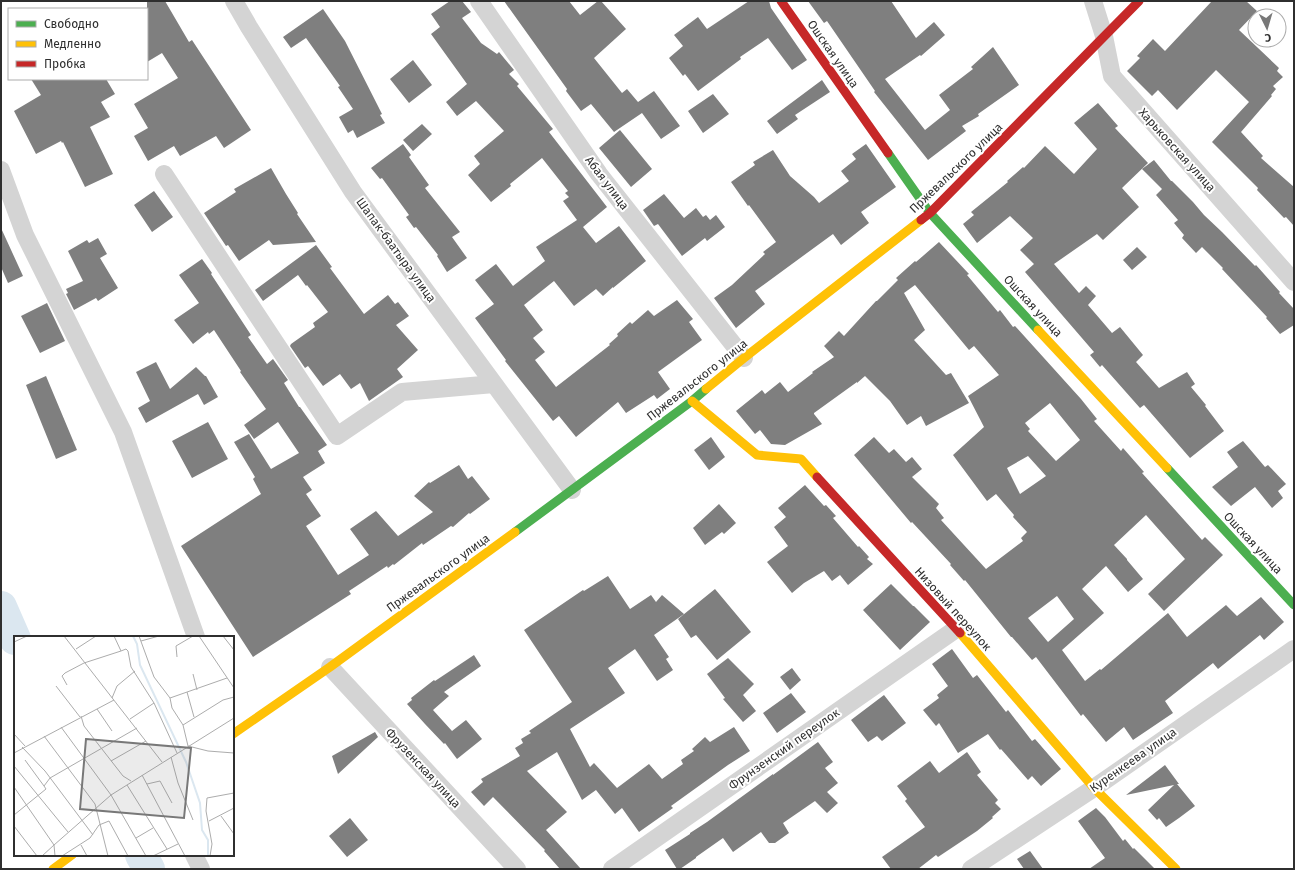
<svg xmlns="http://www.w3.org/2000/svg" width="1295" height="870" viewBox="0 0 1295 870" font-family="'Fira Sans',sans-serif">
<rect width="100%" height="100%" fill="#fff"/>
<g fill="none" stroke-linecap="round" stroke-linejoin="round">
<path stroke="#dbe7f0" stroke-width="32" d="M1,607L15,639
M141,855L149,869"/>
</g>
<path fill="#7f7f7f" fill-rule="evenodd" d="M147,1H165L189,42L192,40L251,130L224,148L216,136L180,156L174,146L148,161L134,136L148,128L134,104L178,78L162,53L147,62Z
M450,1H462L471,12L462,18L481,43L497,54L499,52L514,70L509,74L519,84L517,86L553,129L549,132L607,207L583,227L596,243L619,226L646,261L613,288V287L603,296L596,289L574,306L554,281L524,305L543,330L533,338L545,352L535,360L556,387L610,345L609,344L618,336L617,334L630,322L632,324L648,310L654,316L677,300L693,319L689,322L702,340L658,372L670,389L657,399L654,395L626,413L618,402L576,437L559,416L553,421L505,361L506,360L475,318L494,304L475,280L496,264L513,286L545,261L536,247L577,220L563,201L569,197L565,193L568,191L542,158L510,184L511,186L491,202L468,175L480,164L474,156L504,131L476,101L457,116L446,102L467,84L431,34L440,27L431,14Z
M504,1H569L580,15L598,1H601L626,29L594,58L622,93L627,89L638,102L654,91L680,126L661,139L642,113L614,132L591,104L581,111L566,91L567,89Z
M749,1H769L771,8L807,60L792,70L768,38L740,57L741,59L698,91L685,74L683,76L669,58L683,46L674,35L698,17L707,29Z
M808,1H891L916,38L934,22L945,35L921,56L920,55L885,79L925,130L950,110L939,95L973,69L971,67L993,47L1019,85L978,114L979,116L962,126L966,131L928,160L874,92L875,91L827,21L824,23Z
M1212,1H1246L1257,11L1239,30L1279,68L1277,71L1283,77L1273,86L1276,89L1271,95L1272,96L1241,132L1263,156L1261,158L1294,187V226L1286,217L1284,218L1257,190L1258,188L1212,142L1249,102L1216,70L1177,110L1158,90L1152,96L1127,71L1140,58L1137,56L1153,39L1165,51Z
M323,9L345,41L382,114L380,115L385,123L357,138L353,130L348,133L339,117L353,109L338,87L340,86L306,38L291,48L283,37Z
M413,60L432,85L409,103L390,79Z
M31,79H106L115,94L101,102L110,117L90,127L113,174L85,187L63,142L62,143L61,141L36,154L14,111L41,95Z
M822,80L830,92L795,115L798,119L777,134L767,121Z
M713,94L729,114L703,133L688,111Z
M1098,103L1118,126L1115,128L1148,163L1122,188L1139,207L1103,240L1097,234L1054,264L1079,293L1086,286L1096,296L1088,305L1112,333L1120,327L1143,355L1136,362L1159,388L1187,372L1195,384L1191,387L1206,405L1205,406L1224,431L1190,458L1144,405L1140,408L1102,365L1100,367L1090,355L1094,352L1025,272L1034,264L1020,250L1033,238L1010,216L977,243L963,224L974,215L971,212L1008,182L1007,181L1023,167L1024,168L1045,146L1074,174L1097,149L1074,123Z
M422,124L432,134L413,151L403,140Z
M620,130L652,169L631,187L599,148Z
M403,144L411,155L409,157L429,185L425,188L460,232L452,237L467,258L447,272L437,256L438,255L416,227L414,228L406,217L409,215L382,178L380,179L371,168Z
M866,144L896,187L861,212L869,223L841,245L833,234L755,291L765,304L736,328L714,298L732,285L765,254L763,252L776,242L749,205L748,206L731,182L755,165L753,162L773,150L790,176L814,197L819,203L849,181L841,171L856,159L852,154Z
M1154,160L1171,181H1172L1193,202L1204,215L1222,232L1255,266L1256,265L1280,292L1279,293L1294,309V325L1280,334L1266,318L1267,317L1222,269L1223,268L1202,247L1196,253L1182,238L1184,235L1174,223L1178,220L1156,195L1162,189L1142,169Z
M271,168L286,194L298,213L297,214L316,242L273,245L269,240L239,261L228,245L226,246L204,213L236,192L234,189Z
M154,191L173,217L152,232L134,205Z
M664,194L684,218L696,208L703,217L706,215L710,220L716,215L725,227L707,241L705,238L682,256L658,224L654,226L643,210Z
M1,228L23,276L8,283L1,267Z
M98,238L107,254L100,258L118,288L98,301L96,298L74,310L66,294L68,293L66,289L83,281L68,251L87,240L89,243Z
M939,242L969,274L967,275L998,312L1000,310L1013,327L1015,326L1081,399L1097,419L1094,421L1121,451L1123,448L1144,472L1142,473L1202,540L1205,537L1223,555L1164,611L1148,594L1185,559L1146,515L1114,545L1127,559V560L1143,579L1128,592L1106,566L1082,589L1104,613L1062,650L1085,681L1100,669L1101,670L1168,613L1187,637L1226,605L1237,616L1261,597L1284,622L1264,640L1260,635L1218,669L1213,663L1165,701L1173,713L1133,740L1124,727L1106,742L1083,714L1081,716L1036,657L1032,660L1012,637H1011L965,580L964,581L950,565L951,564L912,522L911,523L854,455L874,437L889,453L894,449L906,462L912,457L922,469L912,477L939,504L936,508L944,518L941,520L986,569L1023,541L1021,538L1027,532L1013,517L1014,515L996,494L987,501L953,455L984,427L968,396L999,375L974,346L969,350L915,285L904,293L925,330L914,340L946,375L951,373L969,403L926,426L921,416L907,425L890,401L865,376L857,383V382L814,413V414L822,424L785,445L771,444L760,430L755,434L736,411L762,390L765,394L780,382L788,392L813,373L812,372L834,357L824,346L839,331L844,336L876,301H877L898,280L896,278L915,261L916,262ZM1050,403L1080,440L1056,461L1028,431L1030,429L1025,423ZM1028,456L1046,476L1020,494L1007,468ZM1057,596L1074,619L1048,642L1028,618Z
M316,245L332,267L330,268L364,314L388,295L395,304L398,302L409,316L396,325L418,350L397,369L403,377L369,401L360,383L351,389L340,374L323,386L308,366L305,368L290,346L291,344L315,327L313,323L328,312L307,285L306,286L298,275L263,301L255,290Z
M1137,247L1147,257L1132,270L1123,260Z
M202,259L212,273L211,274L251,335L248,337L267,364L273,359L288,380L284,383L299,407H300L327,445L318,451L325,463L303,477L312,490L306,494L321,516L306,526L338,575L369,555L350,529L376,511L398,536L433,512L414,496L429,482L430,483L459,465L468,479L472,476L490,499L470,514L469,513L453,527L451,526L423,545L422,543L394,565L393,564L388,568L387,566L349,591L351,594L253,657L181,546L261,494L253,479L255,477L234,442L249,434L271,469L299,453L278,422L254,439L244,425L266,409L240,372L241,371L214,330L209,334L208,332L193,344L174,320L199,303L179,275Z
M47,303L65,341L40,353L21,316Z
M156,362L170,389L196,367L205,376H206L218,397L204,405L198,394L146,423L138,408L150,401L136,372Z
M46,376L77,450L56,459L26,385Z
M208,422L228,459L192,478L172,441Z
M711,437L725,457L709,470L694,450Z
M1243,441L1265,467L1268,465L1286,484L1278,491L1283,498L1272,508L1255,487L1231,506L1212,487L1238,467L1227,452Z
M805,485L824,506L826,505L836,516L833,518L858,547L859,546L869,557L867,559L873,564L848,585L840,575L832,581L824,571L804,583L792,593L767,562L788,546L774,527L786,517L778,508Z
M719,504L736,523L724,534L722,532L705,545L693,528Z
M608,576L630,609L651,595L656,602L662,595L684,614L654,635L669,657L666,659L673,670L657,681L635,649L608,668L625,693L570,729L590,767L594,763L617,788L649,764L662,779L683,764L681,760L694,751L692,749L705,737L710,742L734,727L750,751L728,765L671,806L673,808L639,832L622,808L615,814L596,790L582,800L557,752L527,771L567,812L546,830L581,869H560L544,851L545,850L493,797L484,806L471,792L483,782L481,779L520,756L515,748L523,743L521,739L531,733L529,731L572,702L524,630L583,590L584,591Z
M891,584L913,606H914L930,622L900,650L863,610Z
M715,589L751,632L717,660L696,635L691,638L678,619Z
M952,649L973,678L977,675L1006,712L1008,710L1032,741L1035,739L1061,769L1041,786L1032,776L1028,780L1001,749L1000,750L988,734L958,753L939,723L936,726L923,710L939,698L937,695L948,686L932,664Z
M474,655L481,666L444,692L449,696L433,710L452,731L466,720L482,739L457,759L445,743L444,744L425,724L407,704L412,700L411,698L434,680L435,681Z
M728,658L754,684L743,695L756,711L743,722L723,699L725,698L707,674Z
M792,668L801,680L790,690L780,677Z
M791,693L806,712L777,733L763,713Z
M884,695L906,723L882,741L877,736L868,742L851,720Z
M375,732L378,737L338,774L332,756Z
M818,742L833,762L825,768L838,783L827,792L838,803L827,813L815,801L783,823L789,833L775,843H769L761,832L733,852L723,838L696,857V858L680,869H677L665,850L690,834V833L707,822L773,774V775Z
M967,752L981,772L977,775L998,800L995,803L1001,809L992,817L993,818L977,831L938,857L936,855L918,869H891L882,857L925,827L905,801L907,799L897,786L930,761L939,773Z
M1165,765L1179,784H1177L1195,806L1179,818L1166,827L1159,818L1157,820L1148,810L1174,785L1126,795Z
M1096,808L1105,817L1123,841L1125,839L1133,849L1134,848L1155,869H1089L1105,858L1078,821Z
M350,818L368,840L347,857L329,836Z
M1030,851L1043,869H1024L1017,859Z"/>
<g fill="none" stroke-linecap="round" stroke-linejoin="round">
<path stroke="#d4d4d4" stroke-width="18" d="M234,1L249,27L353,192L572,490
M479,1L599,174L744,358
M1093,1L1104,36L1112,76L1294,282
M1,170L25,235L123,432L196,637
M164,174L337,436L402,392L494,384
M330,667L517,869
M194,855L201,869
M612,869L956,629
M971,869L1094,788L1294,649"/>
<path stroke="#4caf50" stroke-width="9" d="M888,153L930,213L1038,330
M1167,468L1294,605
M515,532L692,401L706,389"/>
<path stroke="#ffc107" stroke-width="9" d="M1038,330L1167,468
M706,389L744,358L921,220
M692,401L757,455L801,459L817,477
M960,633L1094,788L1176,869
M233,734L330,667L515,532
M53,869L72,855"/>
<path stroke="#c62828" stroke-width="9" d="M781,1L888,153
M921,220L930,213L1139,1
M817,477L960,633"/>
</g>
<g text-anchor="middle" stroke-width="4" stroke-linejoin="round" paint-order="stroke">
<g font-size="12" fill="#2f2f2f" stroke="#fff">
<text transform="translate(833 54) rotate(55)" y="4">Ошская улица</text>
<text transform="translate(1177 150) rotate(48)" y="4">Харьковская улица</text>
<text transform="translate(956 168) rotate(-44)" y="4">Пржевальского улица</text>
<text transform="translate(607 183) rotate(53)" y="4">Абая улица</text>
<text transform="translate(396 250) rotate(54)" y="4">Шапак-баатыра улица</text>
<text transform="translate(1033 306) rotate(47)" y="4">Ошская улица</text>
<text transform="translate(697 380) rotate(-38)" y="4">Пржевальского улица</text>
<text transform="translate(1253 543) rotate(47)" y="4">Ошская улица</text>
<text transform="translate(438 573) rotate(-36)" y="4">Пржевальского улица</text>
<text transform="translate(953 609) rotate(48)" y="4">Низовый переулок</text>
<text transform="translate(784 749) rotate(-35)" y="4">Фрунзенский переулок</text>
<text transform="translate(1133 760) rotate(-35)" y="4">Куренкеева улица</text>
<text transform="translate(423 768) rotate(47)" y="4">Фрузенская улица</text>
</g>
</g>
<g transform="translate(14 636)">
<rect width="220" height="220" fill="#fff"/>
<path fill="none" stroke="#dbe7f0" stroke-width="2" d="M119,0L123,8L126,29L172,126L186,167L188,194L194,204V220"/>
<path fill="none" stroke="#acacac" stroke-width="1" d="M50,0L148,126M100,0L107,15L112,13L114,15L117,31L140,67L163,117M125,0L140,41L156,62L158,72L169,89L174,110L194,115L220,117M185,0L220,52M209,0L220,14M127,5L145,0M0,6L13,0M62,13L82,0M163,21L162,10L179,0M179,38L183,54M53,49L48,40L51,37L70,27L107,15M42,50L66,81M173,56L180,81M98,62L103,50L121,35M156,62L213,42M83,73L98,95M67,80L70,90L109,140L117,145M116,83L140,67M169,89L209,64L220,61M47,91L97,159L132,220M0,98L11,110M30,100L81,168L94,220M8,111L31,135L79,199M0,117L100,64M157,121L164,147L179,184M11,124L30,150M97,125L132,105M0,130L54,196M128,139L171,220M133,148L146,145L158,167M113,149L153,213M0,151L40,209L28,220M0,179L32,153L30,150L36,142L123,92M207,180L220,198M195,185L220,172M0,190L23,220M122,202L139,192M67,209L73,220M41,220L40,209L97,159L220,82M48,220L76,202L85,189L95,185L114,220M139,220L164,208M196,220L198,208L192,175L193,162L220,157"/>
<path fill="#787878" fill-opacity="0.15" stroke="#787878" stroke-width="2" d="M72,103L177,112L170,182L66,173Z"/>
<rect width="220" height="220" fill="none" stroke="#2f2f2f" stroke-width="2"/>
</g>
<rect width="1295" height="870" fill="none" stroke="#2f2f2f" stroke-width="4"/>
<rect x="8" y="8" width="140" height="72" fill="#ffffff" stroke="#acacac"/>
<rect x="16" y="21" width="20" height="6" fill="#4caf50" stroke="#acacac"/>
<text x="44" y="28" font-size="12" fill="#2f2f2f">Свободно</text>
<rect x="16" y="41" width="20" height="6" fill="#ffc107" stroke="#acacac"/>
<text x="44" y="48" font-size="12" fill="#2f2f2f">Медленно</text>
<rect x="16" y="61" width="20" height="6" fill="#c62828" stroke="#acacac"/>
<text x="44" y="68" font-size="12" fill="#2f2f2f">Пробка</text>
<g transform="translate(1267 28) rotate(175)"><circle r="19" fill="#ffffff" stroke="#acacac"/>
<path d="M0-3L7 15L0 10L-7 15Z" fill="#787878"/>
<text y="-6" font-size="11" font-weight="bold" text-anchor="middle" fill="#2f2f2f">С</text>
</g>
</svg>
